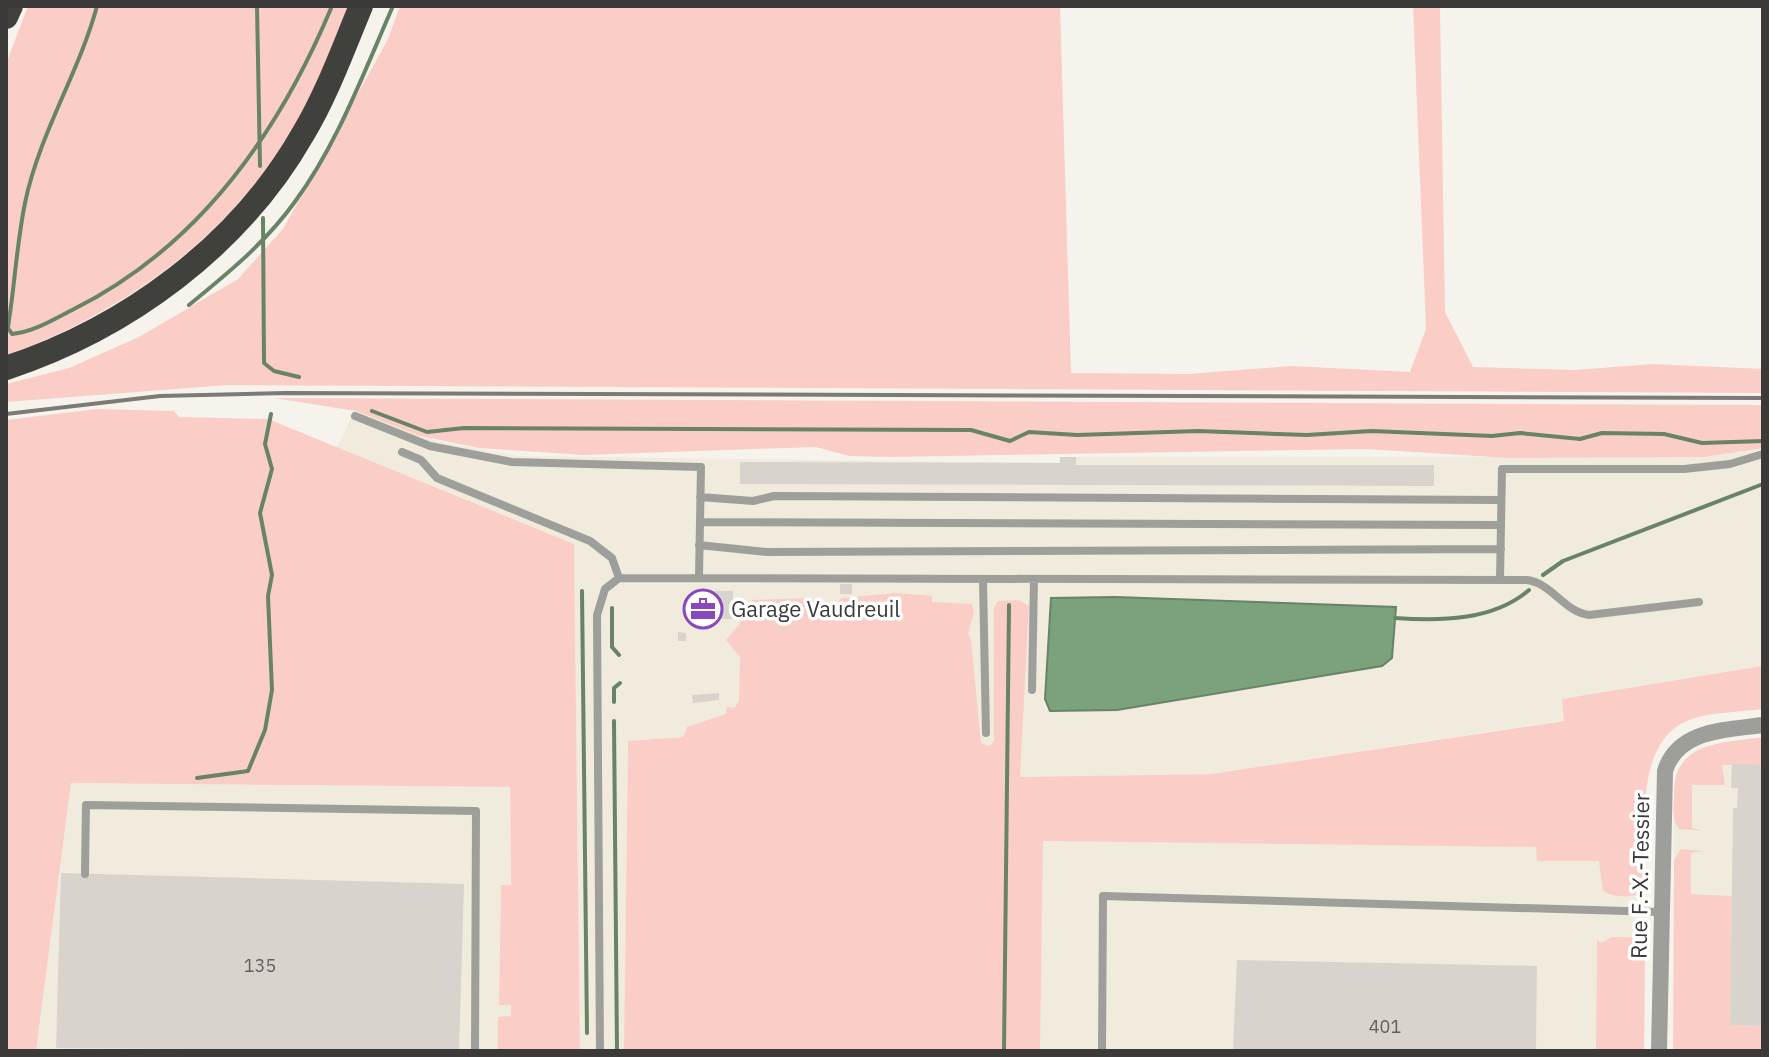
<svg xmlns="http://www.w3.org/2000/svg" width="1769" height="1057" viewBox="0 0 1769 1057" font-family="'IBM Plex Sans',sans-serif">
<rect width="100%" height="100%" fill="#f6f3ed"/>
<path fill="#f0ebdd" d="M354,411L440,442L518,456L1059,463L1060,457H1704L1763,448V690L1211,774L861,780L694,736L628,741L624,1051H580L574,544L337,448Z
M1763,737V1051H1674V787L1678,768L1698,748Z
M71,783L510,787L511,1051H36Z
M1647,826L1644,1051H1030L1033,831Z"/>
<path fill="#facec6" d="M28,6H350C331,49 314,94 290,134C225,241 122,312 6,356V64Z
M400,6H1060L1071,373L1188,374L1291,366L1410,372L1426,329L1413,6H1440L1445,312L1473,367L1575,370L1653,364L1763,369V393L228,385L6,402V384L69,368L139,337L238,279L283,229L388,39Z
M274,398L1763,405V448L1704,457L1509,458L1366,449L889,457L849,456L816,447L584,455L479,448L420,436L356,411Z
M97,409L174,411L179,417L268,419L574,544L580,1051H498V1017L511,1016V1005H499L501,890V885H511L510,787L71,783L36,1051H6V420Z
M896,593L932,596V602L972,604L974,612L968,634L971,640L981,743L989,746L994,741V608L998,601L1019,600L1029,606L1020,777L1211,774L1564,721L1562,699L1763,666V709C1741,712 1716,712 1695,718C1629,737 1647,839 1646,892C1635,898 1614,898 1603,891L1599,861H1537L1536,847L1043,841L1040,1051H624L628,741L683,737L687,727L726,714L727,707L734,708L739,701L740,657L726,640L740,624C739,611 739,605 752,600L808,598L830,608L842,598Z
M1763,737V765H1722L1725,785H1692V828L1703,831L1679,829C1671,819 1674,806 1674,793C1674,741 1724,743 1763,737Z
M1681,849L1703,851L1691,853V894L1732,896L1730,1025L1763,1026V1051H1673L1674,860Z
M1612,937H1634L1645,943L1644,1051H1596L1597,940L1601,943Z"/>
<path fill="#7ca27b" stroke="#688367" stroke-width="2" d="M1115,597L1396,607L1392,658L1382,666L1117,710L1050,711L1045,699L1051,598Z"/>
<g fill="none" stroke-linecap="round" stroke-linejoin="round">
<path stroke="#688367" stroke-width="4" d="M97,6C79,73 39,134 25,203C17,242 15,281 9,320L8,328L12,334C34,332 54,319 74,309C200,246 279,133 332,6
M257,6L260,166
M263,218L264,363L274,371L299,377
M189,305C227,274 265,243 294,203C337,145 364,72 393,6
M372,411L427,432L464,428L971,430L1010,441
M1010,441L1029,432L1077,435L1198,431L1307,435L1371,431L1492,436L1520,433L1580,439L1602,433L1664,434L1702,443L1763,441
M1543,575L1563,561L1763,484
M582,591L587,1033
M612,608V647L619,655
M1395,618C1440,621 1493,621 1529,590
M614,702V688L620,683
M614,721L617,1051
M197,778L248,771L265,730L272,690L268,596L272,575L260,513L272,469L265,444L271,414
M1004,1051L1009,605"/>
</g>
<path fill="#d9d3ce" d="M1060,457H1076V465H1434V486L740,484V462L1060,463Z
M840,584H852V594H840Z
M709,591H733V619H691V603H709Z
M678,632L686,633V641H678Z
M719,693V700L693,703L692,695Z
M1732,764L1763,765V1026L1730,1025L1733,808H1737L1738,788H1731Z
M61,873L464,884L459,1051L56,1048Z
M1237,960L1537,966L1536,1051H1233Z"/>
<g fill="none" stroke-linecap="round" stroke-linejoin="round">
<path stroke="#9e9e9b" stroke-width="8" d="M355,416L430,446L512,462L701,467L699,577
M402,452L421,460L437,478L590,541L612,558L619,578
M700,497L753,501L774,496L1501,500
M700,522L1501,525
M699,545L766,552L1501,549
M983,580L986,733
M1500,580L1502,469H1684L1730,464L1763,454
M1032,690L1034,580
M85,874L86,805L476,811L475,1051
M600,1051L597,615L605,589L619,578L1527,580C1552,583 1564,612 1589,615L1699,602
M1102,1051L1103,896L1661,912"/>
<path stroke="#9e9e9b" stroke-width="16" d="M1659,1051L1665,771C1678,729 1727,730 1763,725"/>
<path stroke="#40413c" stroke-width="24" d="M6,17L11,6
M6,368C127,328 239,246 303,134C327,94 343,49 361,6"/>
<path stroke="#7c7a77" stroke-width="4" d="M6,414L160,396L285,393L1763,398"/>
</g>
<defs>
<g id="office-ring" transform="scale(2)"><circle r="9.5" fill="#fff" stroke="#8849bf" stroke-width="1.5"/><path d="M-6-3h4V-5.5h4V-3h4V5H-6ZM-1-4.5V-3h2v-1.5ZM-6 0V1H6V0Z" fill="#8849bf"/></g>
</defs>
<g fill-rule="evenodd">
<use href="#office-ring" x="703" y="609"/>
</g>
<g text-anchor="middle" stroke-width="7" stroke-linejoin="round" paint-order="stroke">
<g font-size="18" fill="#62605e">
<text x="260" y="972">135</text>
<text x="1385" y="1033">401</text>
</g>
<g font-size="22" fill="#3b3a38" stroke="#fff" text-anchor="start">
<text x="731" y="617">Garage Vaudreuil</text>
</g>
<g font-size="22" fill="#3b3a38" stroke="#fff">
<text transform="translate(1640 876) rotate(-89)" y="8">Rue F.-X.-Tessier</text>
</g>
</g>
<rect width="1769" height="1057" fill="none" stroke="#3b3a38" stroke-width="16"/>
</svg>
